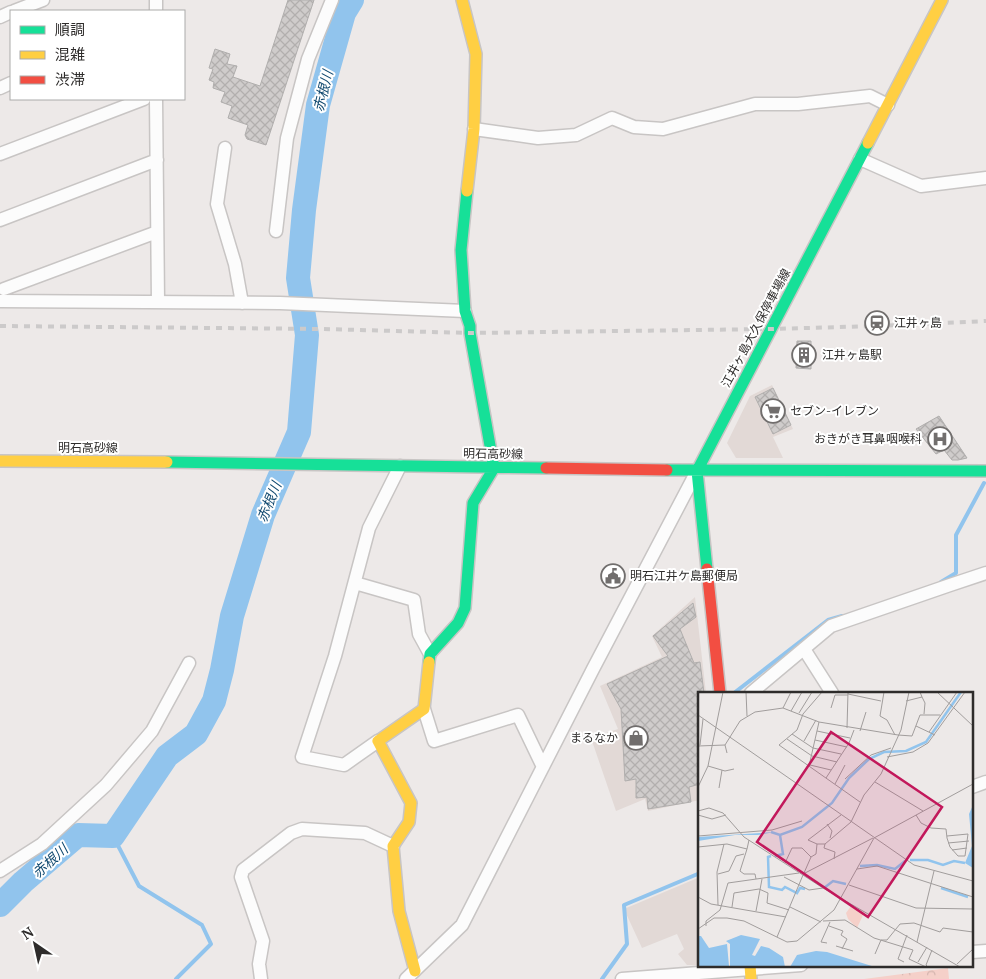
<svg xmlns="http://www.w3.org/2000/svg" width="986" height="979" viewBox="0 0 986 979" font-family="'PT Serif','Noto Sans JP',serif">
<defs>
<pattern id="park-crowns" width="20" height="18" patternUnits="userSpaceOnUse" patternTransform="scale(1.25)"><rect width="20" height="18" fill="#f5d0c9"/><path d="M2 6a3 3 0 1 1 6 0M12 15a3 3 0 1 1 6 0" fill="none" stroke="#d2b3ad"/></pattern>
<pattern id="water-waves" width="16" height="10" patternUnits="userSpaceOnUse" patternTransform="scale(1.25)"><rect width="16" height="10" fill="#91c4ed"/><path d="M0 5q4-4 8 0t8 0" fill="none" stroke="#779fc0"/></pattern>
<pattern id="building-cross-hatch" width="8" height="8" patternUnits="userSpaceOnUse" patternTransform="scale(1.25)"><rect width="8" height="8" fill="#cfcccb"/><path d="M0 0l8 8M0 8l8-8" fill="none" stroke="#b2afae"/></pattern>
</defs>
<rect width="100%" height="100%" fill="#ede9e8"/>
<path fill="#e2d9d6" d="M772,385L793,429L773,437L783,458H736L727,443L750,396Z
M695,597L706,693H700V800L648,811L645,799L616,811L591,738L618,729L600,686L662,657L652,636Z
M700,877V965H687L678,954L684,949L677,934L642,948L624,909Z"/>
<path fill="url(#park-crowns)" d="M948,968L949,979H864Z"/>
<path fill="url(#water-waves)" d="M69,843L44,870L38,884L0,915V899L17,883L33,865Z"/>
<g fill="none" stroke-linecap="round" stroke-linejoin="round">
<path stroke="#91c4ed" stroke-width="4" d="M941,582L956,573V535L984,483
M734,693L828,620L842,616
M113,836L139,886L202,925L211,944L176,979
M602,979L627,944L624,905L700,873"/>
<path stroke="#91c4ed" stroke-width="24" d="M0,905L23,882L78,835L113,836L167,756L196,734L214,701L222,670L232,616L263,515L299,432L307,335L298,278L304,210L318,105L344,13L352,0"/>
</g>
<path fill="url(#building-cross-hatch)" stroke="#b0aead" d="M288,0H314L266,145L247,139L245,135L248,125L228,118L232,106L221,102L225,92L213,88L214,82L209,80L213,69L209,68L215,49L230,54L227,64L237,66L233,77L260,86Z
M797,341H811V369L796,368Z
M773,388L791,425L773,434L755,397Z
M939,416L967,458L958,460H952L944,450L936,454L916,429Z
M693,603L696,617L680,629L694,663L700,662L704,693H700V784L689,787L691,802L648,809L647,797L636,798V779L625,781L621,709L607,684L668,656L653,636Z"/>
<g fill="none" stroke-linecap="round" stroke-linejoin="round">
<g stroke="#c8c5c4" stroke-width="15">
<path id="street" d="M156,0V11
M14,11L43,0
M0,17L11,12
M0,88L11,83
M156,99L158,302
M474,129L538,138L576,135L612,118L634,127L663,129L755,104H798L870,96L888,105
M225,148L217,204L235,264L242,303
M0,154L144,99
M860,159L921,186L986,178
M0,220L157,160
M276,231L287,138L308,59L332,0
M4,289L157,232
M0,301L280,303L465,311
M355,583L414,600L419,634L430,654
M804,649L832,693
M751,693L831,626L950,585L986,573
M424,709L434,741L518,715L543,767
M378,741L344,765L302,757L335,656L369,528L400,466
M972,787L986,782
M0,871L42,844L106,785L152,731L189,663
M972,952L986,951
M261,979L259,964L263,941L241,877L243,870L291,833L302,829L365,833L393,846
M406,979L462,925L593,669L697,471
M622,979L801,965"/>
</g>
<g stroke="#c8c5c4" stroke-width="14">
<path id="fast" d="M167,462L546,468
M667,470L986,471
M707,569L697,471L868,143
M429,662L430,654L458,623L465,608L473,503L494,468L470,333V326L465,311L461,250L467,191"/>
</g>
<g stroke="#c8c5c4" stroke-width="14">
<path id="slow" d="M462,0L476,54L474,129L467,191
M868,143L942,0
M0,461L167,462
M750,965L751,979
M415,971L399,911L393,846L409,822L411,803L378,741L424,709L429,662"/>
</g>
<g stroke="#c8c5c4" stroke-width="14">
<path id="jam" d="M546,468L667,470
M707,569L720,693"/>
</g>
<use href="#street" stroke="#fcfcfc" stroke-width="12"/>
<use href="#fast" stroke="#16e098" stroke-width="11"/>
<use href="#slow" stroke="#ffcf43" stroke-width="11"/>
<use href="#jam" stroke="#f24e42" stroke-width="11"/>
<path stroke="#cccaca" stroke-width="4" stroke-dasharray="6 6" stroke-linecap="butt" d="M0,326L323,329L470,333L770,329L877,326L986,321"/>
</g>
<defs>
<g id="station-ring" transform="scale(1.25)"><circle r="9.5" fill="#fff" stroke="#716e6d" stroke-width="1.5"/><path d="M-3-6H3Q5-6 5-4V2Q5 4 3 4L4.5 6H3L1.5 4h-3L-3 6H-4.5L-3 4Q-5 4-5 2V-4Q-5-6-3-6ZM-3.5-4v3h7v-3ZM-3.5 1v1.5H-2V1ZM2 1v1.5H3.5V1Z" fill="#716e6d"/></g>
<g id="building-ring" transform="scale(1.25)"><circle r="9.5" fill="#fff" stroke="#716e6d" stroke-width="1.5"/><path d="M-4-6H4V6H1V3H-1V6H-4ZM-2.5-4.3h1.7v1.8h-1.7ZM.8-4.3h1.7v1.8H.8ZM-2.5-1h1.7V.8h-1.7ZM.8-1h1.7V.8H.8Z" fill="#716e6d"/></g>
<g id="supermarket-ring" transform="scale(1.25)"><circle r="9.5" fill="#fff" stroke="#716e6d" stroke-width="1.5"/><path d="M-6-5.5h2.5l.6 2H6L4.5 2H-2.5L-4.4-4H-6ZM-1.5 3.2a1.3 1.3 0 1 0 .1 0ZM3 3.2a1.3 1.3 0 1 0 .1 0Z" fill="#716e6d"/></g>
<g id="hospital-ring" transform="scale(1.25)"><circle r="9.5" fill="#fff" stroke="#716e6d" stroke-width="1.5"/><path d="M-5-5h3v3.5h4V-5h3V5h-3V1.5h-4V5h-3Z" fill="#716e6d"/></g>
<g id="civic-ring" transform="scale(1.25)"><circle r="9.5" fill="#fff" stroke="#716e6d" stroke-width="1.5"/><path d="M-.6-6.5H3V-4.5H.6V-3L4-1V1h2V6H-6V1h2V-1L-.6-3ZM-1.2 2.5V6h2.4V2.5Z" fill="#716e6d"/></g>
<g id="shop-ring" transform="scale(1.25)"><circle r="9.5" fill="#fff" stroke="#716e6d" stroke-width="1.5"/><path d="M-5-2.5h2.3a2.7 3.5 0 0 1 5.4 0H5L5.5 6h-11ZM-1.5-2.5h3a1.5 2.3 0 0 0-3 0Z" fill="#716e6d"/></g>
</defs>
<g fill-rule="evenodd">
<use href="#station-ring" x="877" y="323"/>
<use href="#building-ring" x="804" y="355"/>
<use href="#supermarket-ring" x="773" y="411"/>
<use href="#hospital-ring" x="940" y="439"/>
<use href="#civic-ring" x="613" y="576"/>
<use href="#shop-ring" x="636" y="738"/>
</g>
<g text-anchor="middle" stroke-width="4" stroke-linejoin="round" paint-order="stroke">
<g font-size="12" fill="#2e2c2b" stroke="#fff" text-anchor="start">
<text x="894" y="327">江井ヶ島</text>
<text x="822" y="359">江井ヶ島駅</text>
<text x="790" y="415">セブン-イレブン</text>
<text x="922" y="443" text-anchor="end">おきがき耳鼻咽喉科</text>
<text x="630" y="580">明石江井ケ島郵便局</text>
<text x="618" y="742" text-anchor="end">まるなか</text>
</g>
<g font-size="12" fill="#2e2c2b" stroke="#fff">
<text transform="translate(756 328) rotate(-62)" y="4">江井ヶ島大久保停車場線</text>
<text x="88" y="452">明石高砂線</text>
<text transform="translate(493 454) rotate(1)" y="4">明石高砂線</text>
</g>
<g font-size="14" font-style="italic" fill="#124a70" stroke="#fff">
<text transform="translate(323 91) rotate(-76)" y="5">赤根川</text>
<text transform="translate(269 502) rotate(-68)" y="5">赤根川</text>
<text transform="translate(50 861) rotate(-42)" y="5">赤根川</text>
</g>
</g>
<g transform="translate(698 692)">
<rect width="275" height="275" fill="#ede9e8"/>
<path d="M153,214L166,221L159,236L150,227L148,221Z" fill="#f5d0c9"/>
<path d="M275,113V176L267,171L274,154L271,122ZM77,140L60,143H37L0,149V145ZM43,243L62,247L54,263L57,264L63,254L71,256L85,265L87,275L32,274V252L28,249ZM0,244H3L11,256L29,252L31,274L0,275ZM118,259L129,260L177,275H92L99,263Z" fill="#91c4ed"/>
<path fill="none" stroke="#91c4ed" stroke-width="2.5" d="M73,140L82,143L104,135L134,111L151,86L171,67L186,60L208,59L228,50L263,0M73,164L70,165L71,195L84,198L87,195L99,201L102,196L107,197M77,164L85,162L82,143M212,168H230L245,173L256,169L267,171M162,174L179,173L197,177L207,169M126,196L135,189L148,192M243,196L270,205"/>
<path fill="none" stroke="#a19d9c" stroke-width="1" d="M48,0L49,24M124,0L105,22L99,38L81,53L162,110M186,0L182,24L189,28L197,43M239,0L275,34M150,2L183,9M224,5L227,11L226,22M208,9L224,5L222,0M85,16L93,0M133,16L137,3H150M93,19L104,0M101,21L114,0M0,23L216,173L275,189M218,34L237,43M149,36L150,0M119,39L152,46M162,39L168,20M231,40L259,0M94,42L115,56L143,62M89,47L114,64L139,70M117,48L149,55M106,49L118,28M2,53L5,27M0,54L27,53M29,61L27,53L42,29L57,20L85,16L121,30L200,43L214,44L222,23H242M189,65L215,60L230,51L267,0M112,73L133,78M10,74L27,79L36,77M111,74L121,30M128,86L151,51L156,38M147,87L173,63L193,56M177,90L225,119M137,92L147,73M0,95L10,74L25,0M21,96L24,78M0,119L11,116L25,121L46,145L125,196L262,275M0,123L14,127L28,123M218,123L223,131L233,136L248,137L249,146L252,155L260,164H267L270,142L249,144M129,132L134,139L132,146M0,144L74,138L104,129M250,151L271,149M119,152L110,148L143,123M127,152L126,156L137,160L136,167M0,155L29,152L49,157L51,148M49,157L42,179L46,182H57L58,187M254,158L269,156M87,171L94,156H104L113,165M159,177L179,174L275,205M106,181L113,165L118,162L119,152H127L153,130L166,103L183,82L203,38L211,0M107,181L175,146M20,182L31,179L38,164L46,162M86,185L111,198L125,196M151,193L218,216L275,217M0,205L13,212L88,225M20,213L19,180L26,152M34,215L36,201L61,197L70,201L69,211L91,218M92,215L123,230M58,219L64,187M125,229L147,228L176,246L215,258L211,267L228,275M8,234V229L22,218L30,191L101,181M131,234L145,239L143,243L149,247L144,257M0,237L16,226H29L46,229L89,250L99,249L136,218L176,146L275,92M79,245L105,183M219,250L236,179M129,251L123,250L132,230M138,254L155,259M177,262L183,248H189L202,232L216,231L242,240L245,236L275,240M206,270L200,267L209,243M220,270L229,255M259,272L275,257M230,275L228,273L234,258"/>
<path fill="#c2185b" fill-opacity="0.15" stroke="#c2185b" stroke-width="2.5" d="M133,40L244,115L170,225L59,150Z"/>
<rect width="275" height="275" fill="none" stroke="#2e2c2b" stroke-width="2.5"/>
</g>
<rect x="10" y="10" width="175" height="90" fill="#ffffff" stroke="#ababaa"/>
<rect x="20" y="26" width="25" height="8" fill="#16e098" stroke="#ababaa"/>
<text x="55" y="35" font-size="15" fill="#2e2c2b">順調</text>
<rect x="20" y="51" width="25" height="8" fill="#ffcf43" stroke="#ababaa"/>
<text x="55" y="60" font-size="15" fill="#2e2c2b">混雑</text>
<rect x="20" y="76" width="25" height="8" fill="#f24e42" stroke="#ababaa"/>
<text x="55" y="85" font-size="15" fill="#2e2c2b">渋滞</text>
<g transform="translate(35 944) rotate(326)" stroke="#ffffff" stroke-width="4" paint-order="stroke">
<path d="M0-4L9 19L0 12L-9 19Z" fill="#2e2c2b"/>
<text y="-8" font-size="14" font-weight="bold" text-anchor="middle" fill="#2e2c2b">N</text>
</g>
</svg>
